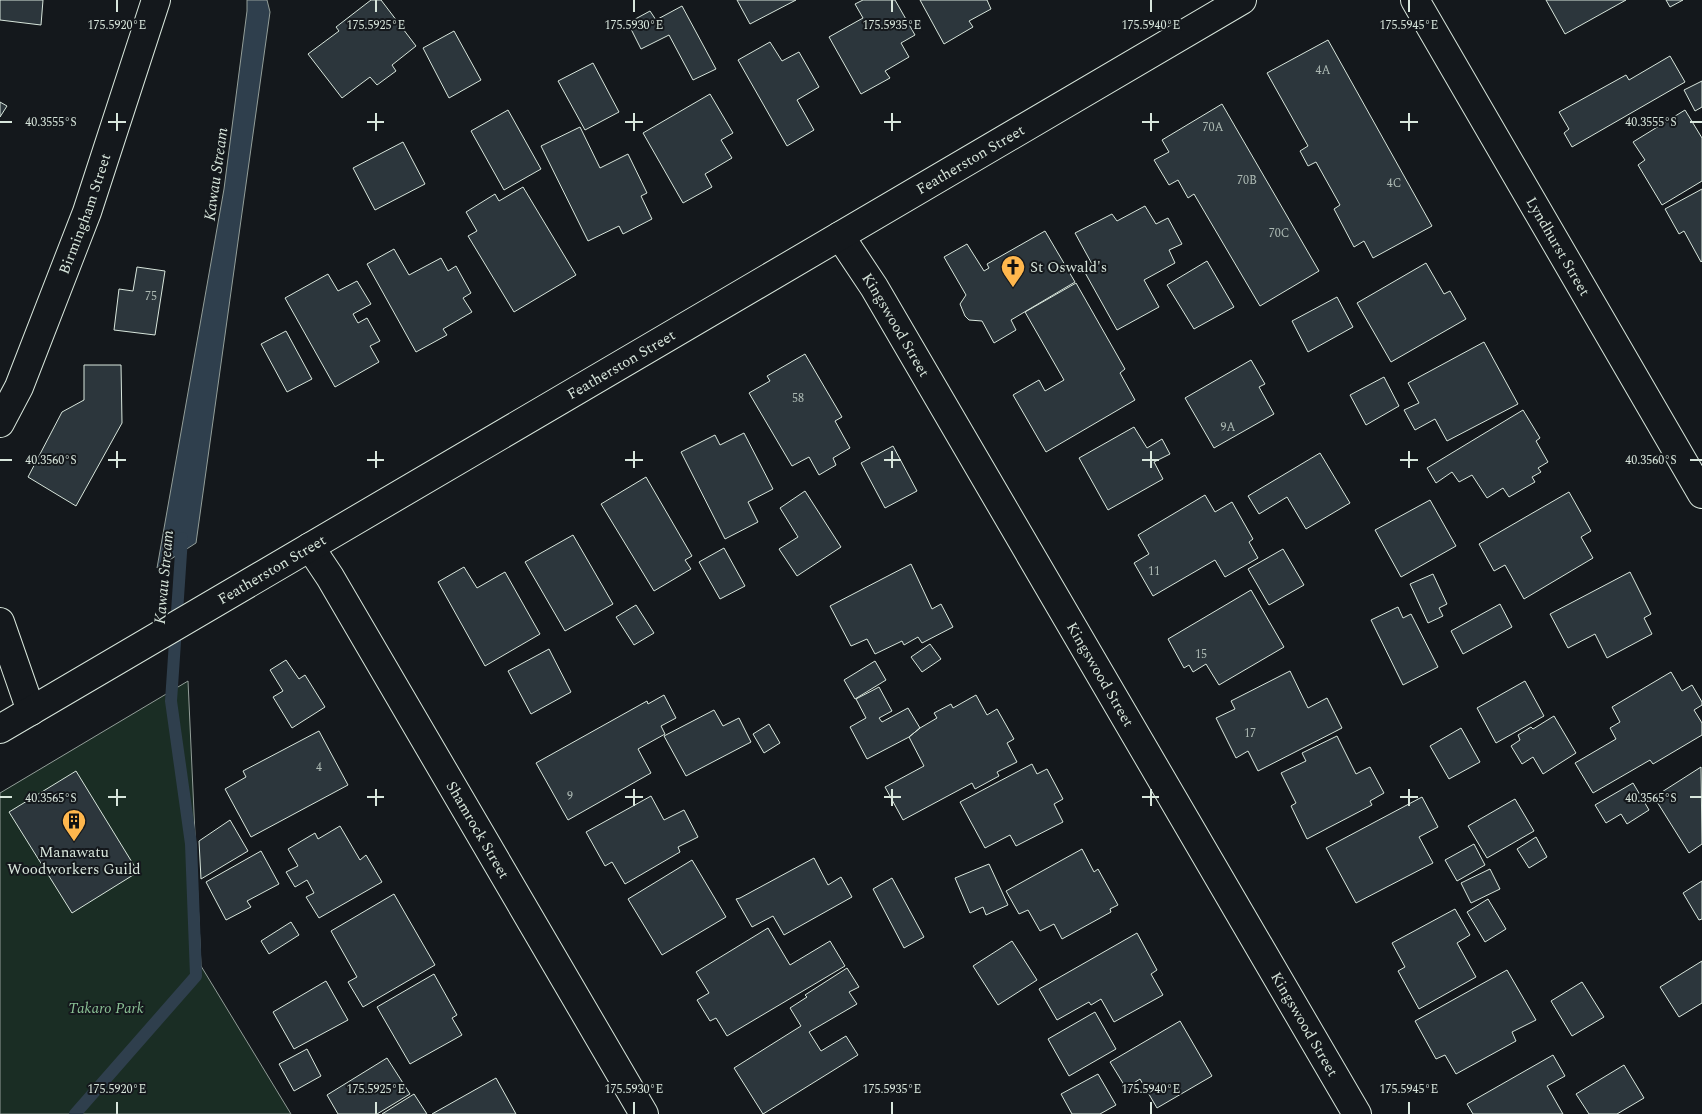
<svg xmlns="http://www.w3.org/2000/svg" width="1702" height="1114" viewBox="0 0 1702 1114" font-family="Spectral,serif">
<rect width="100%" height="100%" fill="#14181c"/>
<path fill="#1a2d24" stroke="#939e99" d="M188,681L201,966L291,1114H0V793Z"/>
<path fill="#2f3f4d" stroke="#939e99" d="M247,0H267L270,12L196,543L157,568L224,189L247,11Z"/>
<g fill="none" stroke-linecap="round" stroke-linejoin="round">
<path stroke="#2f3f4d" stroke-width="12" d="M75,1114L196,976L191,844L171,701L182,538"/>
</g>
<path fill="#2c363c" stroke="#d8e6dc" d="M0,0H43L41,25L0,20Z
M371,0H381L416,46L392,65L396,71L377,85L370,77L342,98L308,54L339,31L336,27Z
M737,0H796L750,24Z
M863,0H895L915,35L901,43L909,57L885,71L890,78L861,94L829,37L863,18L855,4Z
M920,0H987L991,9L969,21L973,27L944,44Z
M1546,0H1626L1565,34Z
M1666,0H1683L1670,7Z
M682,6L716,69L693,80L669,35L641,49L628,23L650,11L656,20Z
M454,31L481,80L449,98L423,48Z
M1328,40L1432,226L1373,258L1364,241L1354,247L1334,209L1340,205L1316,162L1308,166L1300,151L1308,146L1267,73Z
M770,42L782,61L799,52L819,87L797,100L814,130L787,146L738,60Z
M1670,56L1685,82L1572,147L1564,133L1569,129L1559,112L1626,75L1629,80Z
M593,63L619,112L585,130L558,81Z
M1702,81V107L1695,111L1684,90Z
M710,94L733,133L721,140L732,158L705,174L712,187L683,203L643,133Z
M0,102L7,106L0,117Z
M1222,104L1319,271L1260,306L1194,194L1188,198L1178,180L1169,185L1154,160L1169,152L1162,140Z
M508,110L541,169L504,190L471,131Z
M1685,110L1702,138V181L1662,205L1638,165L1645,160L1633,142Z
M580,127L600,168L628,154L647,193L641,196L652,219L623,234L619,226L588,241L541,146Z
M403,142L425,184L375,210L353,168Z
M523,187L576,275L514,312L468,236L477,231L466,212L495,194L499,201Z
M1702,189V261L1701,262L1684,231L1679,234L1665,209Z
M1145,206L1156,224L1168,218L1182,244L1169,250L1175,263L1144,280L1159,307L1117,330L1083,269L1092,264L1075,233L1112,214L1117,221Z
M1045,231L1075,282L1011,320L1016,330L994,343L982,321L969,320L965,316L960,304L966,295L944,257L967,244L984,271L989,268L987,264Z
M394,249L409,275L441,258L448,271L456,266L471,293L463,298L472,312L443,329L447,335L416,352L367,264Z
M1207,261L1234,307L1194,329L1167,285Z
M1426,263L1444,294L1450,291L1466,319L1391,362L1357,303Z
M137,267L165,271L155,335L114,330L119,289L133,291Z
M328,274L338,291L357,281L371,304L353,314L358,323L367,318L380,341L370,346L379,362L335,387L285,298Z
M1076,283L1125,369L1120,373L1135,400L1046,452L1013,395L1039,380L1045,391L1064,380L1025,312Z
M1337,297L1353,327L1308,352L1292,321Z
M286,331L312,379L287,392L261,344Z
M1484,342L1518,404L1447,441L1435,419L1415,430L1404,410L1419,403L1408,383Z
M805,354L842,417L835,421L850,448L833,458L836,465L819,475L809,457L792,466L749,393L770,381L767,376Z
M1251,360L1265,384L1259,387L1274,414L1214,448L1185,398Z
M84,365H121L122,423L76,506L28,477L62,412L84,400Z
M1384,377L1399,406L1366,425L1350,395Z
M1523,410L1540,438L1536,441L1548,462L1538,468L1541,472L1532,477L1535,482L1509,497L1503,488L1487,498L1472,475L1459,482L1452,472L1436,483L1427,468Z
M1134,427L1147,448L1162,439L1170,454L1154,462L1163,479L1108,510L1079,458Z
M744,433L773,489L748,502L758,522L725,539L681,452L715,435L720,445Z
M893,446L917,491L885,508L861,463Z
M1320,453L1350,503L1306,529L1287,497L1259,514L1248,496Z
M646,477L692,556L685,560L691,569L654,591L601,504Z
M805,491L841,547L797,576L779,549L798,537L780,508Z
M1569,492L1591,531L1581,537L1593,558L1524,599L1505,565L1494,571L1479,544Z
M1205,495L1215,512L1232,502L1253,539L1249,542L1258,558L1225,577L1215,560L1153,596L1134,563L1149,554L1138,535Z
M1430,500L1456,546L1401,577L1375,530Z
M573,535L613,604L565,631L525,562Z
M724,548L745,586L720,599L699,562Z
M1283,549L1304,585L1269,605L1248,569Z
M911,564L932,609L941,604L953,627L922,643L918,637L904,645L902,641L875,654L867,639L851,646L830,606Z
M464,567L477,588L505,572L540,634L485,666L438,582Z
M1630,572L1651,614L1644,618L1652,634L1607,658L1595,634L1568,648L1550,614Z
M1433,574L1447,604L1439,608L1443,616L1428,623L1410,584Z
M1251,590L1284,647L1219,685L1206,664L1193,672L1189,665L1184,668L1168,639Z
M1500,604L1512,627L1463,654L1451,631Z
M636,605L654,633L634,645L616,617Z
M1398,607L1403,618L1411,614L1438,667L1403,685L1371,620Z
M930,644L941,659L922,672L911,657Z
M549,649L571,692L531,714L508,671Z
M286,660L299,679L305,675L325,707L292,728L273,697L283,691L270,670Z
M875,661L886,680L855,699L844,680Z
M1290,671L1308,708L1327,698L1342,728L1258,771L1248,751L1236,758L1216,718L1235,709L1231,701Z
M1671,672L1682,691L1692,685L1702,702V705L1694,710L1702,723V735L1653,764L1650,760L1593,793L1575,763L1616,739L1610,728L1620,722L1612,707Z
M1525,681L1544,716L1496,743L1477,708Z
M879,687L892,711L879,718L882,722L908,708L920,728L909,737L867,759L850,727L866,718L856,699Z
M664,695L676,718L661,726L665,734L638,749L651,773L568,820L536,763L647,701L648,704Z
M976,695L987,715L997,709L1014,739L1007,743L1017,762L997,772L999,776L975,789L972,783L903,820L885,787L924,766L909,737L920,728L937,718L934,713L951,704L953,708Z
M714,710L723,726L739,718L751,742L686,776L664,736Z
M1554,716L1576,753L1543,774L1533,757L1522,764L1511,746L1520,740L1518,735L1531,727L1533,729Z
M769,724L780,743L764,753L753,734Z
M1461,728L1480,762L1449,779L1430,746Z
M319,731L348,785L251,837L225,789L246,777L243,771Z
M1337,736L1356,774L1370,767L1384,793L1370,801L1372,805L1307,839L1291,806L1296,803L1281,773L1306,761L1302,753Z
M1032,764L1037,774L1047,769L1063,799L1054,804L1063,822L1016,846L1010,835L985,848L960,802Z
M1701,767L1702,844L1689,853L1654,797Z
M76,771L138,872L72,913L9,812Z
M1633,783L1649,810L1627,824L1621,814L1606,823L1595,805Z
M651,796L664,820L684,810L698,837L678,847L680,852L625,884L612,862L605,866L586,832Z
M1422,797L1438,827L1419,837L1433,863L1356,903L1326,848Z
M1515,799L1534,831L1487,858L1468,826Z
M230,820L248,851L201,879L199,841Z
M340,826L360,860L366,855L382,882L319,918L306,897L314,893L307,880L295,887L286,872L298,866L288,849L315,833L318,839Z
M1536,837L1547,857L1529,868L1517,849Z
M1474,844L1485,865L1457,881L1445,860Z
M1082,849L1094,872L1098,869L1118,905L1110,909L1111,912L1062,939L1054,924L1040,931L1028,910L1019,914L1006,891Z
M261,851L279,884L247,901L251,907L226,920L206,882Z
M814,858L828,885L841,877L852,897L784,935L773,916L752,927L736,899L740,898Z
M692,860L726,917L662,955L628,899Z
M989,864L1008,905L986,915L983,907L970,913L955,878Z
M1490,869L1500,889L1471,903L1461,883Z
M892,878L924,937L904,948L873,889Z
M1702,881V919L1699,920L1683,893Z
M394,894L435,965L363,1007L348,982L357,977L331,931Z
M1488,899L1506,929L1485,942L1467,912Z
M1455,909L1470,935L1457,943L1476,977L1419,1009L1398,971L1405,967L1392,943Z
M291,922L299,935L269,954L261,941Z
M768,928L790,965L830,941L845,966L727,1036L716,1018L710,1021L697,1000L709,993L696,972Z
M1137,933L1157,970L1151,974L1163,995L1114,1022L1101,999L1091,1005L1089,1002L1057,1020L1039,989Z
M1012,941L1037,980L998,1005L973,966Z
M1702,961V1003L1679,1017L1660,987Z
M847,968L859,987L849,992L857,1004L809,1032L821,1051L846,1036L858,1055L763,1114L734,1068L801,1026L790,1008L807,997L805,995Z
M1507,970L1536,1020L1512,1032L1516,1041L1456,1074L1445,1055L1436,1059L1415,1021Z
M434,974L457,1015L452,1018L462,1035L410,1064L377,1007Z
M326,981L348,1020L294,1049L273,1012Z
M1582,982L1604,1017L1572,1036L1551,1001Z
M1095,1012L1116,1049L1069,1076L1048,1039Z
M1180,1021L1212,1076L1157,1108L1140,1079L1126,1088L1110,1062Z
M307,1049L321,1076L294,1091L279,1064Z
M1553,1055L1565,1076L1547,1086L1563,1114H1473L1467,1104Z
M387,1058L410,1094L377,1114H338L327,1095Z
M1624,1065L1644,1098L1617,1114H1589L1576,1094Z
M1098,1074L1116,1105L1100,1114H1072L1061,1094Z
M496,1078L516,1114H432Z
M414,1094L427,1114H382Z"/>
<g fill="none" stroke-linecap="round" stroke-linejoin="round">
<g stroke="#d8e6dc" stroke-width="30">
<g id="street">
<path id="s1" d="M1415,0L1702,494"/>
<path id="s2" d="M840,236L874,287L1357,1114"/>
<path id="s3" d="M0,423L19,387L87,212L156,0"/>
<path id="s4" d="M310,547L330,577L644,1114"/>
<path d="M0,622L31,711"/>
</g>
</g>
<g stroke="#d8e6dc" stroke-width="30">
<g id="secondary">
<path id="s5" d="M0,729L1242,0"/>
</g>
</g>
<use href="#street" stroke="#14181c" stroke-width="28"/>
<use href="#secondary" stroke="#14181c" stroke-width="28"/>
</g>
<path fill="none" stroke="#d8e6dc" stroke-width="2" d="M117,0V12M376,0V12M634,0V12M892,0V12M1151,0V12M1409,0V12M117,113V131M376,113V131M634,113V131M892,113V131M1151,113V131M1409,113V131M0,122H12M108,122H126M367,122H384M625,122H643M884,122H901M1142,122H1159M1400,122H1418M1690,122H1702M117,451V468M376,451V468M634,451V468M892,451V468M1151,451V468M1409,451V468M0,460H12M108,460H126M367,460H384M625,460H643M884,460H901M1142,460H1159M1400,460H1418M1690,460H1702M117,789V806M376,789V806M634,789V806M892,789V806M1151,789V806M1409,789V806M0,797H12M108,797H126M367,797H384M625,797H643M884,797H901M1142,797H1159M1400,797H1418M1690,797H1702M117,1102V1114M376,1102V1114M634,1102V1114M892,1102V1114M1151,1102V1114M1409,1102V1114"/>
<defs>
<g id="church-pin" transform="scale(1.25)"><path d="M0 17L-7.5 6A9.5 9.5 0 1 1 7.5 6Z" fill="#ffb74d" stroke="#14181c"/><path d="M-1.2-6h2.4v3.5h3.3v2.4h-3.3V6h-2.4V-.1h-3.3v-2.4h3.3Z" fill="#111"/></g>
<g id="building-pin" transform="scale(1.25)"><path d="M0 17L-7.5 6A9.5 9.5 0 1 1 7.5 6Z" fill="#ffb74d" stroke="#14181c"/><path d="M-4-6H4V6H1V3H-1V6H-4ZM-2.5-4.3h1.7v1.8h-1.7ZM.8-4.3h1.7v1.8H.8ZM-2.5-1h1.7V.8h-1.7ZM.8-1h1.7V.8H.8Z" fill="#111"/></g>
</defs>
<g fill-rule="evenodd">
<use href="#church-pin" x="1013" y="267"/>
<use href="#building-pin" x="74" y="821"/>
</g>
<g text-anchor="middle" stroke-width="4" stroke-linejoin="round" paint-order="stroke">
<g font-size="12" fill="#adbab4">
<text x="1323" y="74">4A</text>
<text x="1213" y="131">70A</text>
<text x="1247" y="184">70B</text>
<text x="1394" y="187">4C</text>
<text x="1279" y="237">70C</text>
<text x="151" y="300">75</text>
<text x="798" y="402">58</text>
<text x="1228" y="431">9A</text>
<text x="1154" y="575">11</text>
<text x="1201" y="658">15</text>
<text x="1250" y="737">17</text>
<text x="319" y="771">4</text>
<text x="570" y="800">9</text>
</g>
<g font-size="15" fill="#d8e6dc" stroke="#14181c">
<text dy="5" stroke="none"><textPath href="#s5" startOffset="1125">Featherston Street</textPath></text>
<text dy="5" stroke="none"><textPath href="#s3" startOffset="226">Birmingham Street</textPath></text>
<text dy="5" stroke="none"><textPath href="#s1" startOffset="285">Lyndhurst Street</textPath></text>
<text dy="5" stroke="none"><textPath href="#s2" startOffset="105">Kingswood Street</textPath></text>
<text dy="5" stroke="none"><textPath href="#s5" startOffset="720">Featherston Street</textPath></text>
<text dy="5" stroke="none"><textPath href="#s5" startOffset="315">Featherston Street</textPath></text>
<text dy="5" stroke="none"><textPath href="#s2" startOffset="510">Kingswood Street</textPath></text>
<text dy="5" stroke="none"><textPath href="#s4" startOffset="329">Shamrock Street</textPath></text>
<text dy="5" stroke="none"><textPath href="#s2" startOffset="915">Kingswood Street</textPath></text>
</g>
<g font-size="15" fill="#d8e6dc" stroke="#14181c" text-anchor="start">
<text x="1030" y="272">St Oswald's</text>
<text x="74" y="857" text-anchor="middle">Manawatu<tspan x="74" dy="17">Woodworkers Guild</tspan></text>
</g>
<g font-size="15" font-style="italic" fill="#8ac095" stroke="#14181c">
<text x="106" y="1013">Takaro Park</text>
</g>
<g font-size="16" font-style="italic" fill="#d8e6dc" stroke="#14181c">
<text transform="translate(215 174) rotate(-82)" y="6">Kawau Stream</text>
<text transform="translate(163 577) rotate(-85)" y="6">Kawau Stream</text>
</g>
</g>
<g font-size="12" text-anchor="middle" fill="#d8e6dc" stroke="#14181c" stroke-width="4" stroke-linejoin="round" paint-order="stroke">
<text x="117" y="29">175.5920°E</text>
<text x="376" y="29">175.5925°E</text>
<text x="634" y="29">175.5930°E</text>
<text x="892" y="29">175.5935°E</text>
<text x="1151" y="29">175.5940°E</text>
<text x="1409" y="29">175.5945°E</text>
<text x="51" y="126">40.3555°S</text>
<text x="1651" y="126">40.3555°S</text>
<text x="51" y="464">40.3560°S</text>
<text x="1651" y="464">40.3560°S</text>
<text x="51" y="802">40.3565°S</text>
<text x="1651" y="802">40.3565°S</text>
<text x="117" y="1093">175.5920°E</text>
<text x="376" y="1093">175.5925°E</text>
<text x="634" y="1093">175.5930°E</text>
<text x="892" y="1093">175.5935°E</text>
<text x="1151" y="1093">175.5940°E</text>
<text x="1409" y="1093">175.5945°E</text>
</g>
</svg>
